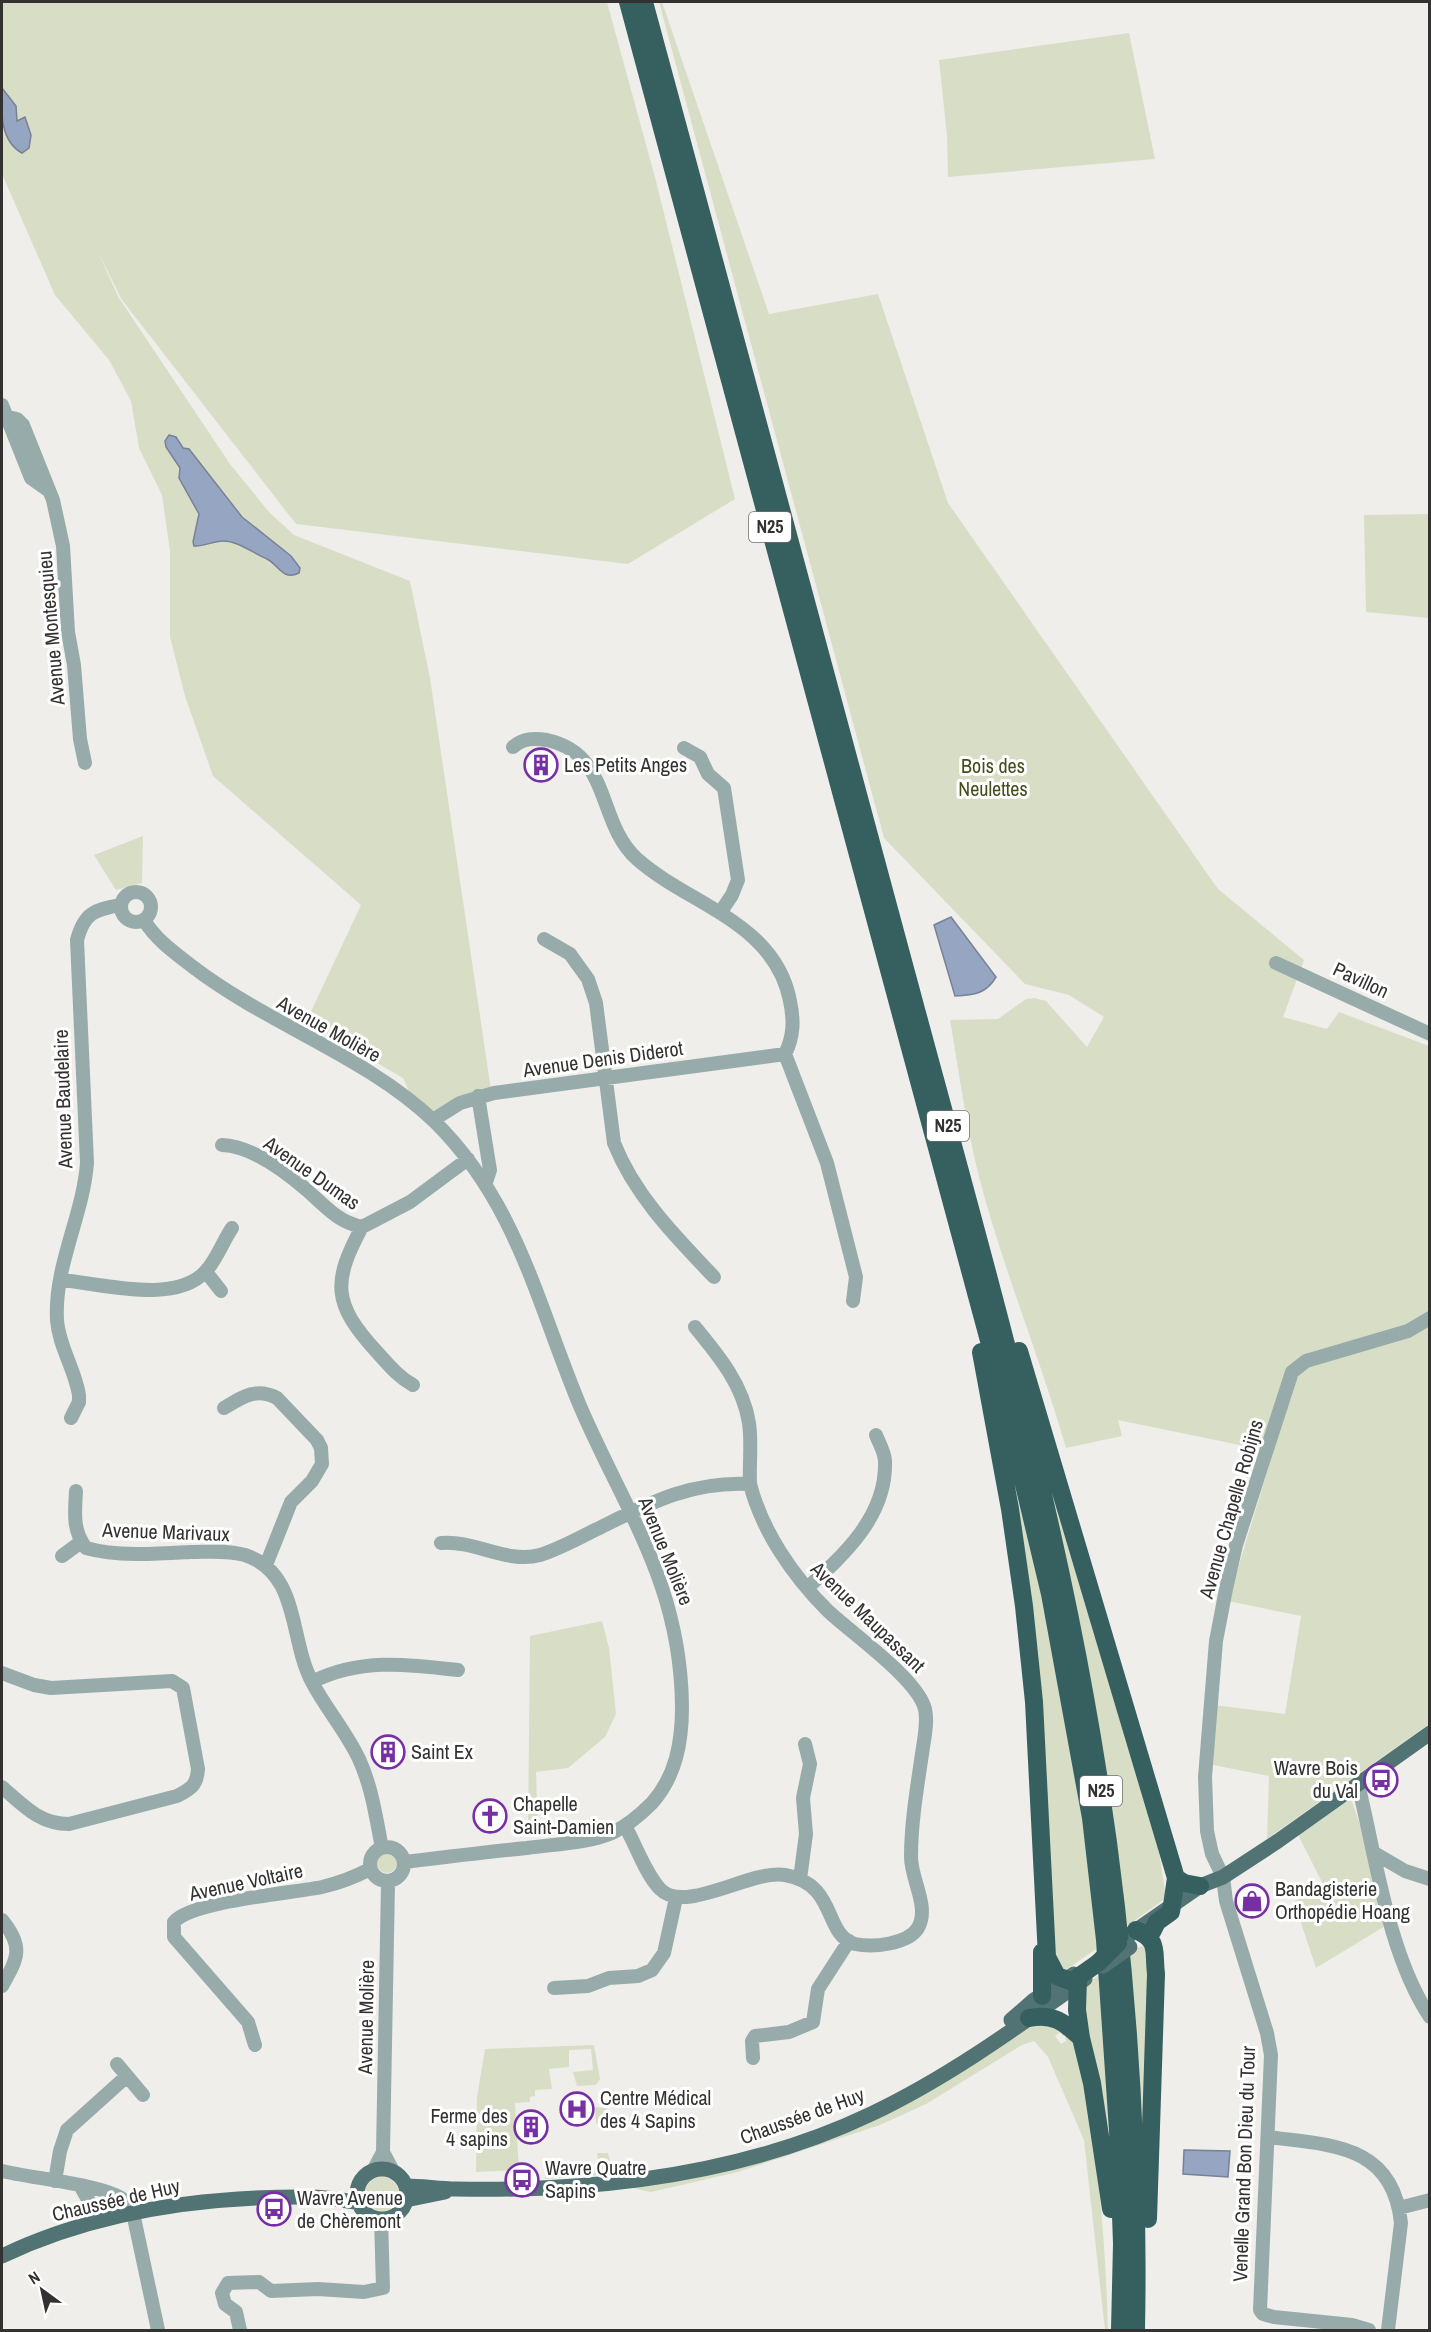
<svg xmlns="http://www.w3.org/2000/svg" width="1431" height="2332" viewBox="0 0 1431 2332" font-family="'Archivo Narrow',sans-serif">
<rect width="100%" height="100%" fill="#efeeeb"/>
<path fill="#d8dec6" d="M2,2H607L656,181L735,499L628,564L296,524L122,300L97,250L119,298L230,464L269,512L294,535L410,581L430,678L491,1090L457,1098L431,1114L411,1096L403,1078L306,1022L361,905L213,776L185,696L170,637V551L162,495L139,448L131,401L109,360L55,295L2,174Z
M659,2H662L769,314L878,294L948,503L1218,889L1304,960L1283,1017L1327,1029L1339,1012L1429,1046V1724L1267,1839L1269,1776L1208,1764L1214,1705L1285,1714L1301,1616L1228,1601L1302,1357L1264,1450L1118,1420L1122,1436L1066,1448C1040,1357 1003,1269 979,1177C966,1126 959,1072 950,1020L998,1019L1026,999L1034,998L1046,1001L1087,1047L1104,1017L1069,995L1025,984L884,838Z
M1129,33L1155,159L948,177L947,136L939,60Z
M1429,514V618L1366,612L1364,515Z
M143,836L142,883L116,890L94,855Z
M1017,1363L1156,1831L1166,1898L1127,1926L1130,1952L1148,1943L1144,2144Z
M1006,1453L1040,1583L1082,1814L1098,1933L1114,2195L1082,1994L1089,1982L1099,1975L1096,1949L1066,1970L1054,1962Z
M602,1621L609,1648L616,1714L605,1737L568,1768L536,1772L538,1830H528L530,1636Z
M1351,1799L1370,1853L1385,1926L1316,1968L1294,1902L1323,1884L1298,1835Z
M377 1863a10 10 0 1 1 20 0a10 10 0 1 1-20 0Z
M1033,2021L1069,2032L1063,2036L1060,2032L1055,2036L1061,2044L1066,2041L1065,2037L1070,2034C1080,2060 1084,2087 1089,2115C1101,2186 1106,2258 1108,2330H1105L1084,2140L1048,2057L1034,2041L1022,2045L926,2104L880,2125L738,2172L651,2192L627,2187L781,2154Z
M594,2045L600,2079L596,2085L577,2086L573,2072L593,2070L591,2049L569,2050V2067L549,2069L552,2089L535,2090V2096L530,2097V2102L515,2103L519,2170L476,2172L477,2097L485,2049Z
M595,2107L606,2108L611,2118L609,2123L596,2124Z
M597,2153H608L610,2161L605,2173L599,2175L545,2179V2169L599,2167Z
M365 2194a17 17 0 1 1 34 0a17 17 0 1 1-34 0Z"/>
<path fill="#96a5c2" stroke="#788296" stroke-width="1.5" d="M2,88L16,106L17,121L25,117L31,135L29,148L22,153C0,141 1,112 2,88Z
M169,435L176,437L183,448L189,449L242,517L291,556L300,568L299,573C282,581 279,565 267,559C253,553 238,541 223,541C213,541 203,547 194,546L193,542L199,514L179,478L180,468L166,447L165,441Z
M951,917L996,977C986,994 974,995 955,996L934,925Z
M1184,2150L1230,2151L1228,2177L1183,2174Z"/>
<g fill="none" stroke-linecap="round" stroke-linejoin="round">
<path stroke="#98abab" stroke-width="14" d="M2,405L31,478L48,490
M8,417L17,419L23,425L53,500L63,546L68,632L74,665L80,739L85,763
M513,747C523,738 534,738 547,740C612,754 596,822 637,859C689,905 775,922 790,1001C794,1020 794,1036 785,1054
M684,748L700,757L708,774L724,788L738,880L732,895L720,913
M121 907a15 15 0 1 1 30 0a15 15 0 1 1-30 0Z
M144,920C156,940 175,953 193,967C269,1025 368,1057 435,1122C517,1203 537,1303 580,1406C626,1513 681,1584 682,1707C682,1742 676,1776 652,1803C641,1814 628,1825 614,1832C587,1844 555,1844 527,1848C486,1852 445,1857 404,1862
M544,939L570,954L588,979L596,1003L614,1143C635,1196 675,1236 714,1277
M1276,963L1430,1034
M785,1054L827,1163L856,1277L853,1301
M478,1096L490,1170L486,1182
M433,1120L460,1103L494,1093L785,1054
M222,1145C252,1146 285,1171 308,1191C326,1207 338,1222 362,1227L410,1202L468,1159
M362,1227C332,1282 333,1304 376,1351C388,1364 398,1377 413,1385
M206,1272L221,1291
M60,1280C100,1283 174,1305 205,1272C216,1261 223,1241 232,1228
M695,1327C719,1356 743,1385 749,1423C752,1443 749,1464 750,1484
M224,1408C242,1397 256,1387 277,1398L317,1440L321,1448L322,1464L312,1481L291,1502L266,1565
M71,1418L79,1402V1395C75,1369 59,1347 57,1320C54,1266 83,1216 87,1163L77,940C84,913 95,909 121,905
M76,1491C75,1512 72,1530 86,1548C118,1557 157,1554 190,1552C209,1552 227,1550 245,1555C300,1573 289,1639 312,1682C326,1709 346,1731 359,1759C372,1787 376,1818 382,1848
M441,1543C475,1540 507,1564 540,1555C559,1549 577,1539 595,1530C648,1504 689,1481 750,1484C762,1531 793,1576 827,1610C851,1633 918,1679 925,1709C928,1723 924,1739 922,1754C917,1788 911,1823 911,1857C911,1880 930,1907 918,1928C908,1944 873,1948 855,1944C823,1935 838,1884 785,1875C751,1869 685,1915 660,1889C645,1873 636,1845 625,1826
M62,1556L81,1542
M807,1588C844,1555 887,1516 885,1461C885,1453 879,1443 876,1435
M2,1673L34,1685L51,1688L172,1681L183,1688L198,1769C197,1785 191,1789 177,1796L69,1824C39,1824 23,1805 2,1787
M312,1682C359,1658 407,1664 458,1670
M1358,1784C1376,1857 1388,1954 1430,2017
M370 1864a17 17 0 1 1 34 0a17 17 0 1 1-34 0Z
M1376,1854L1405,1871L1430,1879
M800,1879L806,1834L803,1798L810,1764L805,1744
M2,1920C24,1947 18,1958 2,1986
M554,1988L588,1986L609,1978L638,1976L652,1970L664,1953L676,1898
M255,2045L248,2022L174,1937V1922C192,1901 293,1893 322,1887C339,1883 355,1877 370,1869
M753,2058L752,2041L755,2036L789,2032L813,2022L818,1989L849,1941
M117,2064L143,2095
M1268,2137C1330,2145 1393,2144 1401,2223L1388,2330
M383,2152L393,2171
M374,2169L383,2152L388,1883
M2,2171C30,2178 99,2184 121,2198C127,2202 130,2207 133,2213L158,2330
M55,2181L60,2151L67,2130L127,2076
M81,2187L90,2203L95,2222
M1399,2208L1430,2200
M240,2330L236,2312L225,2304L222,2293L228,2283L259,2282L271,2291L318,2289L364,2292L383,2288L381,2219
M1369,2330L1352,2325L1274,2317L1263,2314L1260,2310L1271,2055L1267,2033L1226,1901L1223,1877L1212,1854L1207,1831L1205,1777L1216,1641L1226,1589L1236,1545L1292,1372L1306,1361L1408,1331L1430,1318"/>
<path stroke="#517374" stroke-width="15" d="M1128,1936L1200,1886L1223,1877L1278,1841L1430,1733
M1011,2020L1034,2000L1074,1974
M357 2194a25 25 0 1 1 50 0a25 25 0 1 1-50 0Z
M406,2186C423,2186 439,2189 456,2189C597,2192 743,2175 871,2114C947,2078 1016,2028 1085,1979
M406,2200L445,2192
M2,2256C98,2210 207,2196 312,2197C327,2197 343,2201 357,2202"/>
<path stroke="#365f60" stroke-width="18" d="M628,2L995,1363L1050,1594L1091,1818L1105,1940L1118,2130L1122,2244L1120,2330
M644,2C733,330 821,658 910,987C973,1222 1042,1457 1085,1697C1123,1906 1140,2118 1136,2330
M1019,1351L1176,1878L1171,1912L1157,1922L1152,1932
M981,1352L1010,1509L1024,1606L1034,1702L1047,1957L1057,1976L1078,1984
M1176,1878L1184,1883L1200,1886
M1136,1930C1160,1941 1153,1951 1156,1974L1148,2219
M1098,1963L1078,1977L1077,2010L1081,2038L1092,2083L1111,2209
M1042,1996V1952
M1029,2018C1053,2013 1064,2022 1081,2038"/>
<path stroke="#517374" stroke-width="15" d="M1103,1966L1130,1947"/>
<path stroke="#365f60" stroke-width="18" d="M1098,1963L1118,1943"/>
</g>
<defs>
<g id="building-ring" transform="scale(1.725)"><circle r="9.5" fill="#fff" stroke="#7630a4" stroke-width="1.5"/><path d="M-4-6H4V6H1V3H-1V6H-4ZM-2.5-4.3h1.7v1.8h-1.7ZM.8-4.3h1.7v1.8H.8ZM-2.5-1h1.7V.8h-1.7ZM.8-1h1.7V.8H.8Z" fill="#7630a4"/></g>
<g id="bus-ring" transform="scale(1.725)"><circle r="9.5" fill="#fff" stroke="#7630a4" stroke-width="1.5"/><path d="M-5-6H5V4H4V6H2V4H-2V6H-4V4H-5ZM-3.5-4V0h7V-4ZM-3.5 1.2v1.5H-2V1.2ZM2 1.2v1.5H3.5V1.2Z" fill="#7630a4"/></g>
<g id="church-ring" transform="scale(1.725)"><circle r="9.5" fill="#fff" stroke="#7630a4" stroke-width="1.5"/><path d="M-1.2-6h2.4v3.5h3.3v2.4h-3.3V6h-2.4V-.1h-3.3v-2.4h3.3Z" fill="#7630a4"/></g>
<g id="shop-ring" transform="scale(1.725)"><circle r="9.5" fill="#fff" stroke="#7630a4" stroke-width="1.5"/><path d="M-5-2.5h2.3a2.7 3.5 0 0 1 5.4 0H5L5.5 6h-11ZM-1.5-2.5h3a1.5 2.3 0 0 0-3 0Z" fill="#7630a4"/></g>
<g id="hospital-ring" transform="scale(1.725)"><circle r="9.5" fill="#fff" stroke="#7630a4" stroke-width="1.5"/><path d="M-5-5h3v3.5h4V-5h3V5h-3V1.5h-4V5h-3Z" fill="#7630a4"/></g>
</defs>
<g fill-rule="evenodd">
<use href="#building-ring" x="541" y="765"/>
<use href="#building-ring" x="388" y="1752"/>
<use href="#bus-ring" x="1381" y="1780"/>
<use href="#church-ring" x="490" y="1816"/>
<use href="#shop-ring" x="1252" y="1901"/>
<use href="#hospital-ring" x="577" y="2109"/>
<use href="#building-ring" x="531" y="2127"/>
<use href="#bus-ring" x="522" y="2180"/>
<use href="#bus-ring" x="274" y="2209"/>
</g>
<g text-anchor="middle" stroke-width="6" stroke-linejoin="round" paint-order="stroke">
<g fill="#fff" stroke="#70706f" stroke-width="1.5">
<rect x="749" y="512" width="42" height="30" rx="4.5"/>
<rect x="927" y="1111" width="42" height="30" rx="4.5"/>
<rect x="1080" y="1776" width="42" height="30" rx="4.5"/>
</g>
<g font-size="18" font-weight="bold" fill="#333231">
<text x="770" y="533">N25</text>
<text x="948" y="1132">N25</text>
<text x="1101" y="1797">N25</text>
</g>
<g font-size="20" fill="#333231" stroke="#fff">
<text transform="translate(51 628) rotate(-95)" y="7">Avenue Montesquieu</text>
<text transform="translate(1361 980) rotate(25)" y="7">Pavillon</text>
<text transform="translate(329 1029) rotate(29)" y="7">Avenue Molière</text>
<text transform="translate(603 1059) rotate(-8)" y="7">Avenue Denis Diderot</text>
<text transform="translate(63 1099) rotate(-92)" y="7">Avenue Baudelaire</text>
<text transform="translate(312 1173) rotate(35)" y="7">Avenue Dumas</text>
<text transform="translate(1231 1509) rotate(-74)" y="7">Avenue Chapelle Robijns</text>
<text transform="translate(166 1532) rotate(2)" y="7">Avenue Marivaux</text>
<text transform="translate(666 1551) rotate(68)" y="7">Avenue Molière</text>
<text transform="translate(868 1617) rotate(44)" y="7">Avenue Maupassant</text>
<text transform="translate(246 1882) rotate(-12)" y="7">Avenue Voltaire</text>
<text transform="translate(366 2017) rotate(-89)" y="7">Avenue Molière</text>
<text transform="translate(802 2116) rotate(-20)" y="7">Chaussée de Huy</text>
<text transform="translate(1244 2164) rotate(-88)" y="7">Venelle Grand Bon Dieu du Tour</text>
<text transform="translate(116 2200) rotate(-13)" y="7">Chaussée de Huy</text>
</g>
<g font-size="20" fill="#333231" stroke="#fff" text-anchor="start">
<text x="564" y="772">Les Petits Anges</text>
<text x="411" y="1759">Saint Ex</text>
<text x="1358" y="1775" text-anchor="end">Wavre Bois<tspan x="1358" dy="23">du Val</tspan></text>
<text x="513" y="1811">Chapelle<tspan x="513" dy="23">Saint-Damien</tspan></text>
<text x="1275" y="1896">Bandagisterie<tspan x="1275" dy="23">Orthopédie Hoang</tspan></text>
<text x="600" y="2105">Centre Médical<tspan x="600" dy="23">des 4 Sapins</tspan></text>
<text x="508" y="2123" text-anchor="end">Ferme des<tspan x="508" dy="23">4 sapins</tspan></text>
<text x="545" y="2175">Wavre Quatre<tspan x="545" dy="23">Sapins</tspan></text>
<text x="297" y="2205">Wavre Avenue<tspan x="297" dy="23">de Chèremont</tspan></text>
</g>
<g font-size="20" fill="#454e1a" stroke="#fff">
<text x="993" y="773">Bois des<tspan x="993" dy="23">Neulettes</tspan></text>
</g>
</g>
<rect width="1431" height="2332" fill="none" stroke="#333231" stroke-width="6"/>
<g transform="translate(42 2290) rotate(327)" stroke="#ffffff" stroke-width="4.5" paint-order="stroke">
<path d="M0-4.5L10 22L0 15L-10 22Z" fill="#333231"/>
<text y="-9" font-size="16" font-weight="bold" text-anchor="middle" fill="#333231">N</text>
</g>
</svg>
